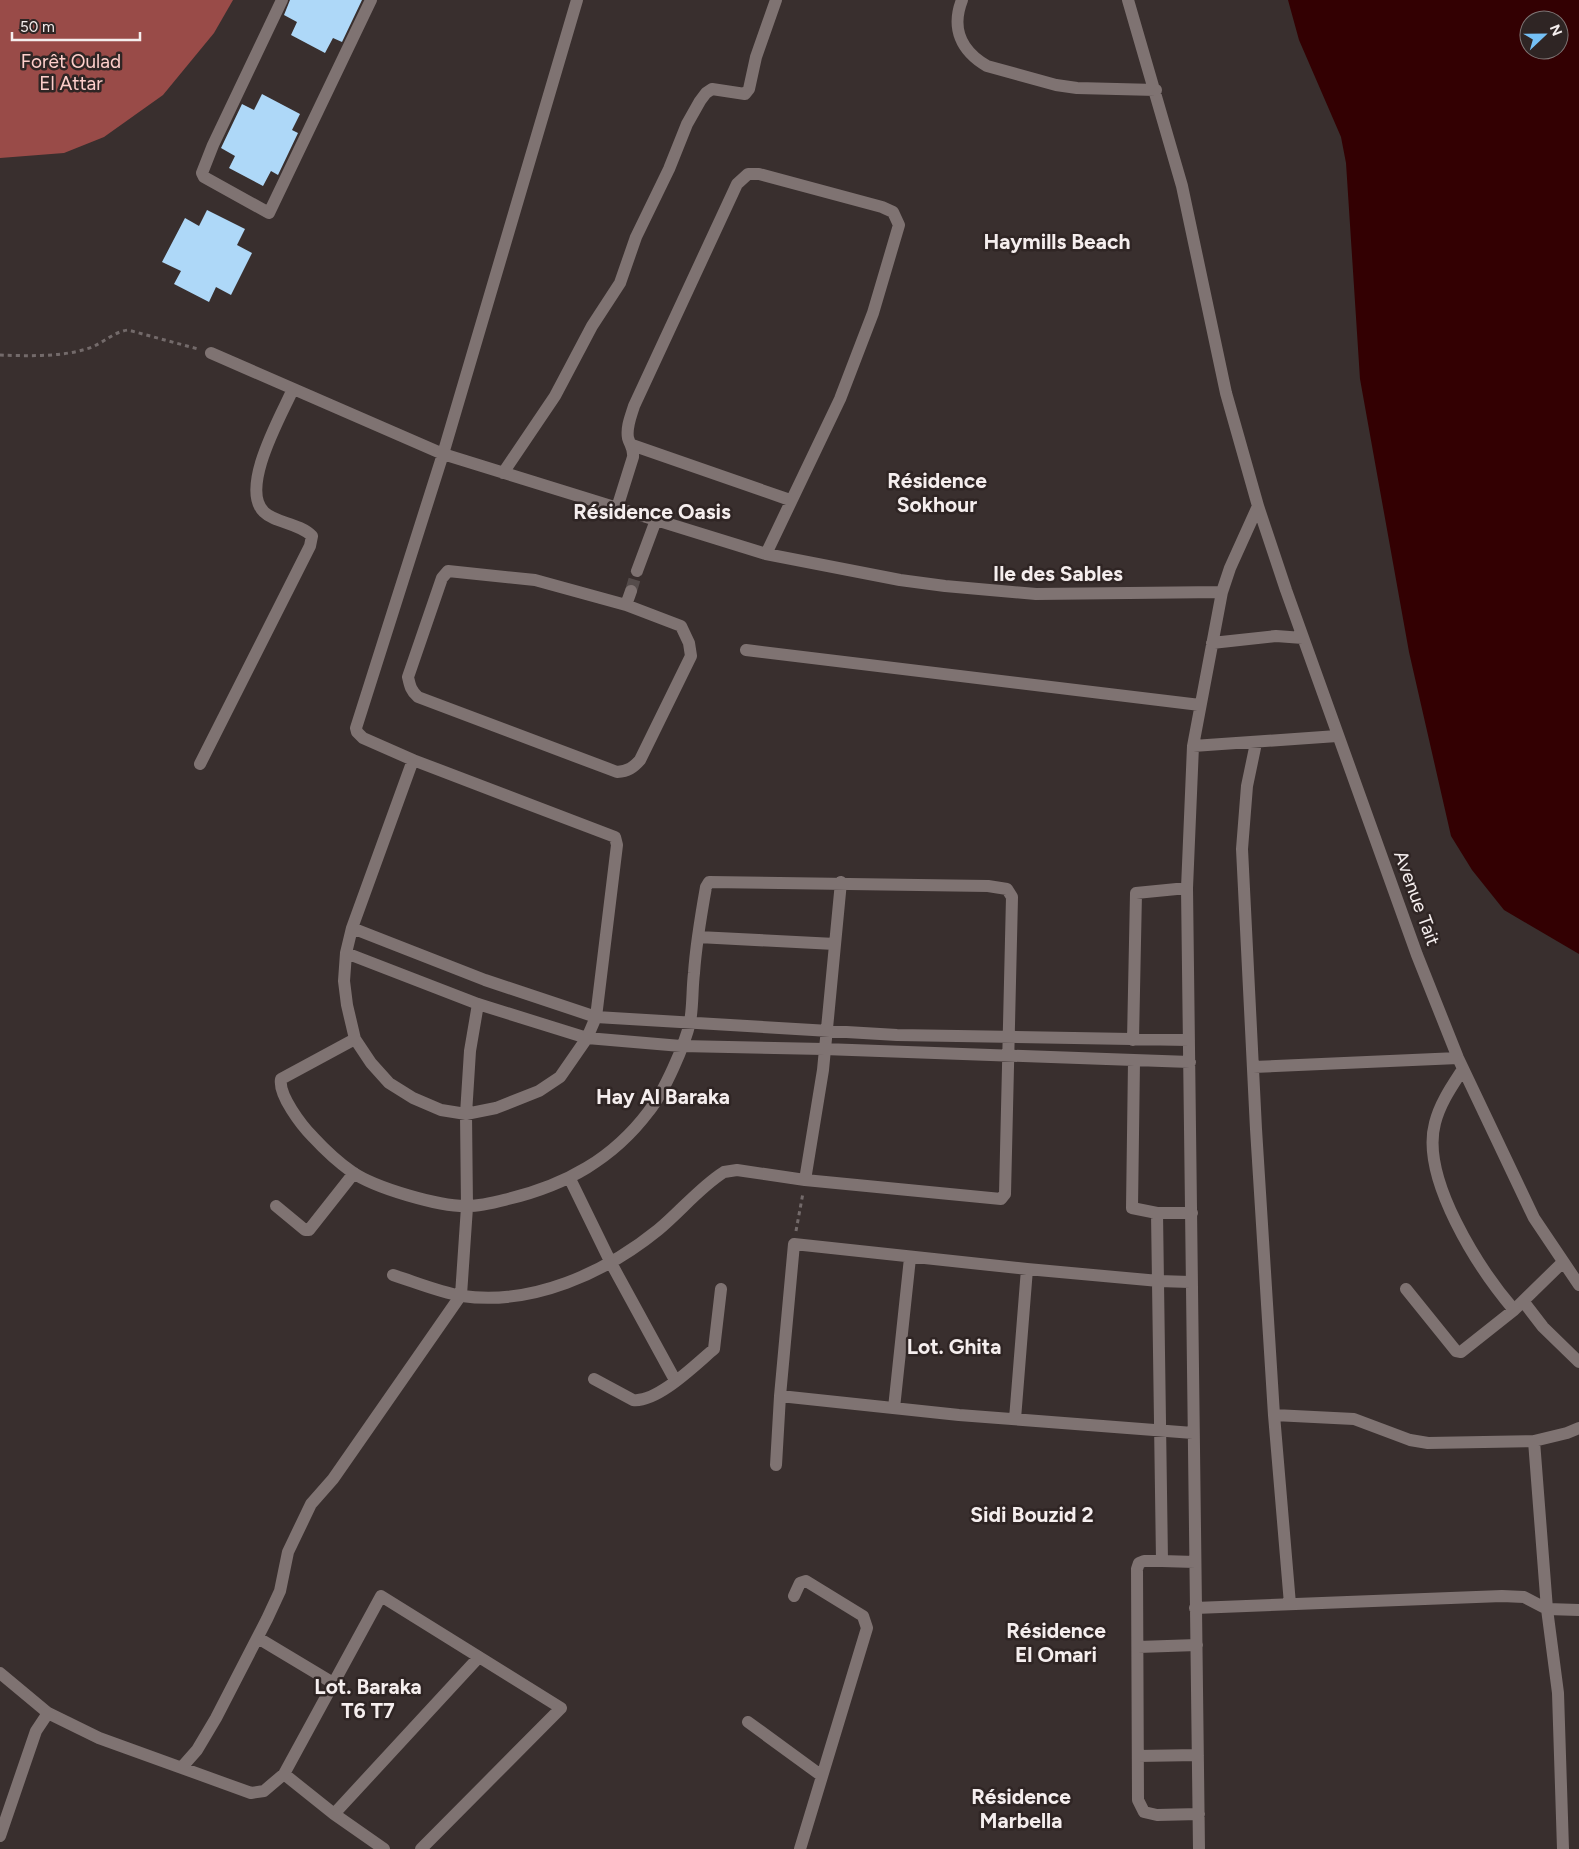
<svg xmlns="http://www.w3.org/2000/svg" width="1579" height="1849" font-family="Figtree,sans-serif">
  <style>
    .forest { fill: #994b48 }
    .water { fill: #330002; fill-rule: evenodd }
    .building { fill: #aed8f8 }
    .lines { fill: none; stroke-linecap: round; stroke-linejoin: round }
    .minor-tunnel { stroke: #554c4b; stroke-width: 12; stroke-dasharray: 12 6; stroke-linecap: butt }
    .path { stroke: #736a6a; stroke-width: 3; stroke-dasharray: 4 4; stroke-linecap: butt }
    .minor { stroke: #7f7372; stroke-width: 12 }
    .labels { text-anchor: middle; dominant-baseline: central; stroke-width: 5; stroke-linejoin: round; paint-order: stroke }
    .park-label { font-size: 19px; fill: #fecfcb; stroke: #2f2524 }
    .street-label { font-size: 19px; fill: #f5eeee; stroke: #2f2524 }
    .quarter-label { font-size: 21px; font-weight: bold; fill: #f5eeee; stroke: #2f2524 }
  </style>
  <rect width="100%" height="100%" fill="#392f2e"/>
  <path class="forest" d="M0,0H233L214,33L163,95L104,137L64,153L0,158Z"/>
  <path class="water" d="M1288,0H1579V954L1504,910L1472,870L1451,836L1409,652L1360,379L1346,163L1341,137L1299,40ZM1529,20H1559V50H1529Z"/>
  <path class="building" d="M290,0H362L342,42L333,38L325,53L291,35L297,22L284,15Z
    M262,94L300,114L292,130L298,133L278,175L271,171L263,186L229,168L235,156L221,148L242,104L254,110Z
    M207,210L245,229L237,245L252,253L231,295L216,287L209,302L174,284L181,271L162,262L185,218L199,226Z"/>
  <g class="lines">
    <path class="minor-tunnel" d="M631,591L637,571"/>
    <path class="path" d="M0,355C26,356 61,357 86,349C102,345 112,332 128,330L198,349
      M796,1231L803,1193"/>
    <path class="minor" d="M282,0L213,145L202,173L204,177L269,213L371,0
      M962,0C951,28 961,51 987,66L1056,85L1077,88L1156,90
      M1128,0L1182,186L1226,393L1258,506L1286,590L1417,955L1458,1058L1534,1218L1579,1285
      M211,353L443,454L766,554L900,580L945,586L1036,594L1222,592
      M632,445L790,500
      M503,473L555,396L592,326L620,283L636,237L669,169L687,124L700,101L706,93L712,89L745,94L749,89L756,57L776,0
      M617,508L633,457C634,449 630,445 628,438C626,427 631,416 634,406L737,184L748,174H759L882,207L893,212L899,225L873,313L840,399L766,554
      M637,571L656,520
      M626,605L681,626L689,643L691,656L640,760C633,768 628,771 617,772L418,697C411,691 410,686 408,677L442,578L448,571L535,580L626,605L631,591
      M1212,643L1276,636L1303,638
      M746,650L1200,705
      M1256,743L1247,786L1242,849L1256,1129L1274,1415L1290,1604
      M1193,746L1337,736
      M413,760L352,928L346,953L344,981L347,1005L355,1039L371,1063L389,1083L413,1098L441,1110L466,1114L496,1108L539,1091L560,1077L587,1038L596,1017L617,845L615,837L413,760L363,738L357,732L356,728L443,454L577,0
      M200,764L310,546L312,536C299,523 275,523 264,512C239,488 282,414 293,389
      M352,928L485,980L596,1017L897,1035L1189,1040
      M698,937L835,944
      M346,953L478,1004L587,1038L681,1046L824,1049L1190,1062
      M355,1039L281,1079C278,1095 302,1126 313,1137C325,1150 338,1162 352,1172C375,1188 440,1207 468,1206C481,1206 496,1202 508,1199C566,1185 613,1159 649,1111C664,1092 685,1045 690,1022C693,1006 692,989 694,973C696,944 701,915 706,887L709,882L988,886L1007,889L1012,897L1005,1194L1001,1199L805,1180L823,1070L841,882
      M1133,1040L1136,893L1187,888
      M1134,1061L1132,1208L1157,1213L1162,1561H1144L1139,1563L1137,1569L1138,1800L1144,1812L1157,1815L1199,1814
      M1253,1067L1458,1058
      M1463,1069C1452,1086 1440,1103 1435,1123C1420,1178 1479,1269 1514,1310
      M570,1179L611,1263L675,1380
      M276,1206L305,1230H309L354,1173
      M1157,1213H1192
      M393,1275C415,1282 439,1292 462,1296C532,1306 605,1273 658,1230C680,1212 700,1187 724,1172L737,1170L805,1180
      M1406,1289L1456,1351L1461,1352L1514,1310L1562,1263
      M1523,1301L1543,1327L1579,1362
      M594,1379L633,1400C657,1403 695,1365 714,1349L721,1289
      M780,1396L959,1415L1193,1433
      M894,1408L910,1258
      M1274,1415L1354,1419L1410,1440L1428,1443L1534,1441L1567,1433L1579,1428
      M1015,1419L1027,1269
      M1534,1441L1547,1609L1558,1693L1563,1849
      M776,1465L780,1396L794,1244L1027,1269L1159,1281L1190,1282
      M1162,1561L1195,1562
      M794,1596L800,1583L806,1581L863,1616L867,1628L800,1849
      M1195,1608L1502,1596L1524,1597L1547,1609L1579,1610
      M258,1638L333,1683
      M1138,1647L1197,1645
      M0,1673L48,1713L99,1738L251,1793L264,1791L284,1774
      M748,1722L822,1776
      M1138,1756L1198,1755
      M182,1767L197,1750L216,1718L267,1619L280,1591L288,1552L311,1504L333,1479L461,1295L467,1207L466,1114L470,1051L478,1004
      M334,1814L479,1657
      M0,1836L36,1731L48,1713
      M384,1849L334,1814L284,1774L381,1596L561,1708L421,1849
      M1199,1849L1187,888L1193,746L1222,592L1230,568L1258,506"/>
  </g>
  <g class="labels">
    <g class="park-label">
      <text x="71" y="61">Forêt Oulad<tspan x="71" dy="22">El Attar</tspan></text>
    </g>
    <g class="street-label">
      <text transform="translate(1417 898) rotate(70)">Avenue Tait</text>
    </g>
    <g class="quarter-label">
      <text x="1057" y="241">Haymills Beach</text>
      <text x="937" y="480">Résidence<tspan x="937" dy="24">Sokhour</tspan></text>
      <text x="652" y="511">Résidence Oasis</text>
      <text x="1058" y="573">Ile des Sables</text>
      <text x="663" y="1096">Hay Al Baraka</text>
      <text x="954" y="1346">Lot. Ghita</text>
      <text x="1032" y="1514">Sidi Bouzid 2</text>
      <text x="1056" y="1630">Résidence<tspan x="1056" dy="24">El Omari</tspan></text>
      <text x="368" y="1686">Lot. Baraka<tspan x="368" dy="24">T6 T7</tspan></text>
      <text x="1021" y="1796">Résidence<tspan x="1021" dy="24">Marbella</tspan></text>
    </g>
  </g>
  <g transform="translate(1544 35) rotate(68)"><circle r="24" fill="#2f2524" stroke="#7e7575"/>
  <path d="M0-4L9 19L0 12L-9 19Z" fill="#75c0f6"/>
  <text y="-8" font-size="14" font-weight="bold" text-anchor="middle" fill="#f5eeee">N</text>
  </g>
  <path d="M12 32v8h128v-8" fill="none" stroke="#f5eeee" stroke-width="2.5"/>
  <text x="20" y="32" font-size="15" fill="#f5eeee" stroke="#2f2524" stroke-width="4" paint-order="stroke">50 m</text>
</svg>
